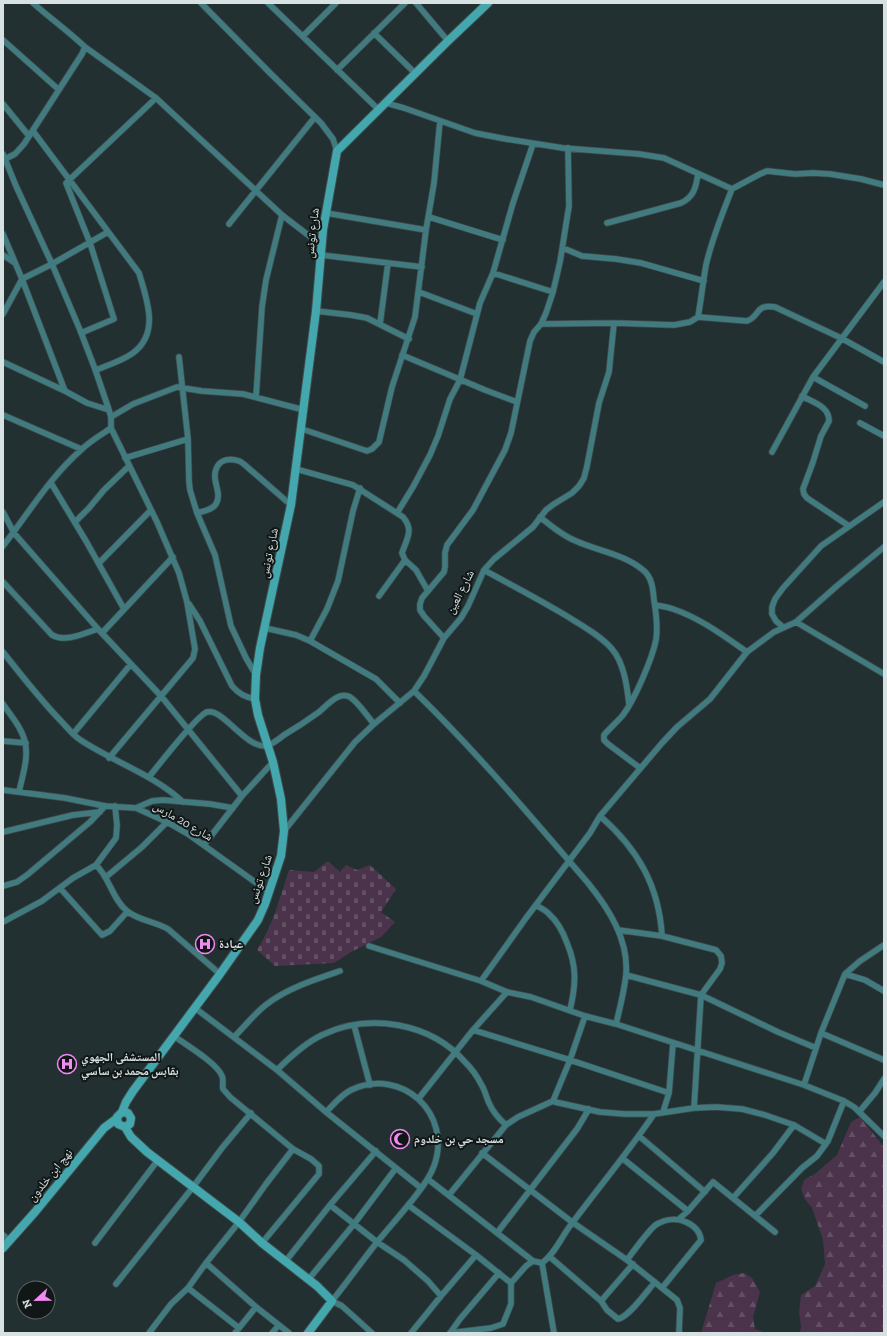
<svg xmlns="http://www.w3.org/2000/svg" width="887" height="1336" font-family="'Zilla Slab','Noto Naskh Arabic',serif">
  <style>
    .forest { fill: url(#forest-firs) }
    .cemetery { fill: url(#cemetery-stones) }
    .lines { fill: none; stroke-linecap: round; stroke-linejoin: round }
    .street-casing { stroke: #3f4c4d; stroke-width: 7 }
    .secondary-casing { stroke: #3f4c4d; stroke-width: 10 }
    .street { stroke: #427b7f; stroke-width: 5.5 }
    .secondary { stroke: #44a7ae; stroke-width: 8 }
    .labels { text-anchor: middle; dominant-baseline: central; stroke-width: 4; stroke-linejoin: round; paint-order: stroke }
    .street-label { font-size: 12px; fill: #d8e1e1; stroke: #111717 }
    .poi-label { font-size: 12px; font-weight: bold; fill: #d8e1e1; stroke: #111717; text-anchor: start }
  </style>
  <defs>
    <pattern id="forest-firs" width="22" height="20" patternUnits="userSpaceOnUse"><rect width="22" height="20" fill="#4b334b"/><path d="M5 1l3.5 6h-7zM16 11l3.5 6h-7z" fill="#645065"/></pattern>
    <pattern id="cemetery-stones" width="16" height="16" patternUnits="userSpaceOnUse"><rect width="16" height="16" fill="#4b334b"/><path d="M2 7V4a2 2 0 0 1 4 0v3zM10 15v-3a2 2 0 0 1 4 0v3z" fill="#645065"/></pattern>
  </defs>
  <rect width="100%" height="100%" fill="#223031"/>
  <path class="forest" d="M860,1117L884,1147V1333H800L801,1326L799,1313L801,1295L815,1286L825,1264L823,1240L812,1208L805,1199L801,1189L804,1180L816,1173L837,1155L851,1122Z
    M744,1273L752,1278L760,1292L753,1317L755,1329L766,1333H701L716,1283L733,1275Z"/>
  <path class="cemetery" d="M328,861L340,872L346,865L357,870L370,865L396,889L381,912L395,922L381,937L351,952L334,963L275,966L257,950C273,925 280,897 289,870L314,872Z"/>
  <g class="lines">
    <defs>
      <path id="street" d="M201,3L270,73L321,123L333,139L337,151
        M268,3L379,110
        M416,3L448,41
        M374,33L416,74
        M303,36L336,3
        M3,40L58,89
        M85,47L156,98L282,215L321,245
        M337,70L405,3
        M386,103L404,108L475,133L506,139L563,148L639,154L664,158L732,189L760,174L767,171L795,174L813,173L830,174L861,179L884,185
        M3,104L29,136
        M33,131L139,273C147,300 160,333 133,353C122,361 108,365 96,370
        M3,154L16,186L52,264L80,330L95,369L109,410
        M3,160L15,154L24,144L82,54L85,47C68,31 50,18 33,3
        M326,213L426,230
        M429,217L503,240
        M607,223L681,203C694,197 696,187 698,174
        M229,224L315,117
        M3,234L22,279L65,391
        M563,248L582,256L616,259L641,263L704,281
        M3,255L15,263
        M321,255L422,267
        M493,273L553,292
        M419,292L477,314
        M316,311L351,315L367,318L409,339
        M3,314L22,279L52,264L108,232
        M698,317C701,300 703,282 706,265C712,239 722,214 732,189
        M380,324L388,263
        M541,324L614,323L674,325L690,322L698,317L747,321C761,316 754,304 775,307L841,338L884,362
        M81,333L114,319L90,243L66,183L156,98
        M402,355L485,390L517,402
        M179,357L188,439L189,481L190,490L197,513L215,555L231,626L246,658L256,675
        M3,362L65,391L87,403L109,410L111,417V428L157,522L179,573L187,602L195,649L193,658L109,758
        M813,377L865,406
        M802,396C814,403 829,406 829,421L821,436L813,462L803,489L804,494L807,498L849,526
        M256,397L262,307L266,280L282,215
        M3,415L81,449
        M111,417L133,404L177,387L202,391L243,394L304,410
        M860,423L884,436
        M302,429L367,451L372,449L379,442L392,387L415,317L426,230L434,183L440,121
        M772,452L813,377L884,282
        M125,458L188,439
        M296,469L353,485L403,517C414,530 407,538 402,553L405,560L416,570L428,591
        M51,483L86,541L124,609
        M3,512L14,533L98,629L161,696L242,796L204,845
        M197,513C204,511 212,510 216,504C223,492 210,480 217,467C221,459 231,458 239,461C244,463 249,469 253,472C266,483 278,494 291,505
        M397,513L413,487L430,455L438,436L450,399L460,380L480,303L493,273L513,203L533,144
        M540,517C551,526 563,536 576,541C598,551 624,554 643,570C652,577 653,589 654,600C656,612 658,627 656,640C652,659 635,699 623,715C617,722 610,728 604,735V740L608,744L640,768
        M75,522L89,508L104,490L129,466
        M3,546C28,514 50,477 81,450C90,441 101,435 111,428
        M99,563L151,510
        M484,570C513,586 542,601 570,618C584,627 601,636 612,649C624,663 627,686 629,704
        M3,582L52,635C66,643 84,633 98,629
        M379,596L405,560
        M189,604L200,621L232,686C239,694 245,697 255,699
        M655,605C661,606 668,607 673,609C700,618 724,636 747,652
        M796,622L884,674
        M783,627L776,621L772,614V607L775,599L783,588L821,546L884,502
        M265,628L296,635L310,641L376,679L400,703
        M102,633L173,557
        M444,638L424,616L420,610V604L422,598L444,572L445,567V553L447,545L473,510L505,450L511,433L530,341L534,332L541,324L546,313L553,292L560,262L569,206L568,148
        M310,641L327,609L338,581L353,511L360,488
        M3,652C21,675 39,698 60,720C66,726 72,734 79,739C113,762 153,774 183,802
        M414,691C476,751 532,818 588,883C609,909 629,940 626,975C624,992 620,1008 616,1024
        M3,704C11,716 22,728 25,742C29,758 22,777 19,792
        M73,734L131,664
        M3,741L26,743
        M149,777C158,766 197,715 207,712C223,708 244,747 266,746C271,745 279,739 284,735C296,728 308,720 319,712C325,707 331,700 338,697C342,695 346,695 350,697C359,703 367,716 374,724
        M3,790L65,798L105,806L136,808L167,822L188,834L269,892
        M242,796L273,762
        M136,808L152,801L163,800L210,804L233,808
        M600,816C638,849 659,886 662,936
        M284,831L355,742L374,724L414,691L424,676L444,638L461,618L468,606L484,570L494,559L533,527L546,510L554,504L572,493L579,486L584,478L587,466L599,403L609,372L614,323
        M3,832L73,815L100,812
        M96,865C110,878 112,899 127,911C139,921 155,921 168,929L220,974
        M106,877L142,847L167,822
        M3,886L17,882L27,875L90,822L105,806
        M60,888L102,935L110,931L127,912
        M536,905C540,908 546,910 549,914C557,921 563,932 567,943C577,967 576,984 570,1010
        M3,922L42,901L73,878L96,865L116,838L117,825L115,806
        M618,930L662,936L716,950L721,956L722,963L720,969L701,995L694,1108
        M369,946L481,981L507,992L531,997L585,1016L616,1024L804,1085L844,1101L854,1107L884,1136
        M845,974L865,980L884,991
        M626,975L701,995L778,1032L816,1048
        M481,981L526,918L590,833L600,816L662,743L677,727L710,699L747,652L774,632L796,622L838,585L884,547
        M195,1008L277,1070L326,1112L421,1188
        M354,1025L370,1085
        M473,1030L570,1060L669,1093
        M821,1033L884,1060
        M174,1036C186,1045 217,1063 222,1076C224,1080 222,1084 223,1089L230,1097L293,1149L311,1159L319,1166V1174L262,1243
        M234,1037C245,1026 255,1013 267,1004C288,988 316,979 340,971
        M277,1070C291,1056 305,1043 322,1035C369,1012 431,1023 465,1062C471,1068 477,1076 481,1084C485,1090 486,1097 489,1103C493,1112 499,1119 506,1125
        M804,1085L821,1033L845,974L860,961L884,945
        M419,1098L473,1030L507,992
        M553,1101L555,1102L600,1112L625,1114H654L694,1108L716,1107L742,1109L765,1115L794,1125L826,1144
        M326,1112C334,1104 341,1095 351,1090C402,1066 453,1114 434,1166C430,1177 424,1185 417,1194C405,1210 391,1225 378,1241C362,1261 348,1281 332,1301L342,1306L372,1333
        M663,1112L669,1093L673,1043
        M859,1112L875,1093L884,1079
        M639,1136L705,1192
        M482,1153L572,1222L627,1260L677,1300L680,1308L679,1333
        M622,1158L688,1211
        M429,1180L533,1261L542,1263
        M449,1195L506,1125L518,1117L553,1101L570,1060L585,1016
        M733,1198L773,1153L794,1125
        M330,1205L377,1242L404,1260L428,1281L441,1296L476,1255
        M408,1205L476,1255L511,1283
        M755,1216L802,1168L817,1156L828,1141L844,1101
        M679,1219L688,1211L713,1182L775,1232
        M497,1233L577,1129L589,1109
        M3,1235L10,1241
        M95,1243L158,1160
        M550,1257L601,1301L607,1310L618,1319C629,1317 647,1291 655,1282
        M627,1260C633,1252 650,1228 657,1224C666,1219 677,1218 686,1222C695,1226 700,1231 701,1240L662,1288
        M285,1262L330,1205L376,1151
        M206,1263L256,1307L289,1333
        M542,1263C556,1253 562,1235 573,1222C600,1186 629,1151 654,1114
        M542,1263L554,1333
        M308,1280L354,1224L396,1168
        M116,1284L193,1187L222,1148L251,1113
        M188,1288L239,1328
        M601,1301L633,1264
        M149,1333L171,1304L188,1288L206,1263L239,1222L266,1184L293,1149
        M235,1333L256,1307
        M272,1333L279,1325
        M411,1333L441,1296
        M450,1333L491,1328L503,1324L511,1304V1283L526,1266L533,1261
        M450,1333L460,1319L499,1273"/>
      <path id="secondary" d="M122,1112L126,1102L133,1091L220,974L258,920L265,904L281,856L284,831L281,799L273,762L258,715L255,699L256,675L260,648L291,505L316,311L323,230L337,151L448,41L488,3
        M125,1127L130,1124L131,1118L128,1113L122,1112L117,1117L118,1124L125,1127L131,1137L147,1152L239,1222L262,1243L317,1286L332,1301L308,1333
        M3,1248L35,1212L104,1128L116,1119"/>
    </defs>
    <use href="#street" class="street-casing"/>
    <use href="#secondary" class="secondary-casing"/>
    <use href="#street" class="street"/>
    <use href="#secondary" class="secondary"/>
  </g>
  <defs>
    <symbol id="hospital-ring" viewBox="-11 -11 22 22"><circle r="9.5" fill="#111717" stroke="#f28af3" stroke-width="1.5"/><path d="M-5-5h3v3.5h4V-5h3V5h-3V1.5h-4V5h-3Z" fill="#f28af3"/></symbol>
    <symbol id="mosque-ring" viewBox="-11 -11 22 22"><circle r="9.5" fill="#111717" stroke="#f28af3" stroke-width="1.5"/><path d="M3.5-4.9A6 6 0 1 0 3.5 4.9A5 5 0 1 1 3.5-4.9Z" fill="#f28af3"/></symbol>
  </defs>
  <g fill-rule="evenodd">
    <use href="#hospital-ring" x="194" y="933" width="22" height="22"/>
    <use href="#hospital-ring" x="56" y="1053" width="22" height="22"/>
    <use href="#mosque-ring" x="389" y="1128" width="22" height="22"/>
  </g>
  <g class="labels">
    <g class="street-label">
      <text transform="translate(312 233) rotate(-83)">شارع تونس</text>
      <text transform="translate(269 553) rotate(-78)">شارع تونس</text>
      <text transform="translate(460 592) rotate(-63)">شارع العين</text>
      <text transform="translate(183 821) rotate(30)">شارع 20 مارس</text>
      <text transform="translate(260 879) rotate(-71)">شارع تونس</text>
      <text transform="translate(50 1175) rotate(-51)">نهج ابن خلدون</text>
    </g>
    <g class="poi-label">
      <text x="219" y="944">عيادة</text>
      <text x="81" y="1057">المستشفى الجهوي<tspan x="81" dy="14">بقابس محمد بن ساسي</tspan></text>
      <text x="414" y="1139">مسجد حي بن خلدوم</text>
    </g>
  </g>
  <rect width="887" height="1336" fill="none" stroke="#d8e1e1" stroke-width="8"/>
  <g transform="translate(36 1300) rotate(248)"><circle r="19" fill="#111717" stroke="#616868"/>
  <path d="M0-3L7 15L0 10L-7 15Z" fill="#f28af3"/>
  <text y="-6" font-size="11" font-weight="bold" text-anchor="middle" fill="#d8e1e1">N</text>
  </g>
</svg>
